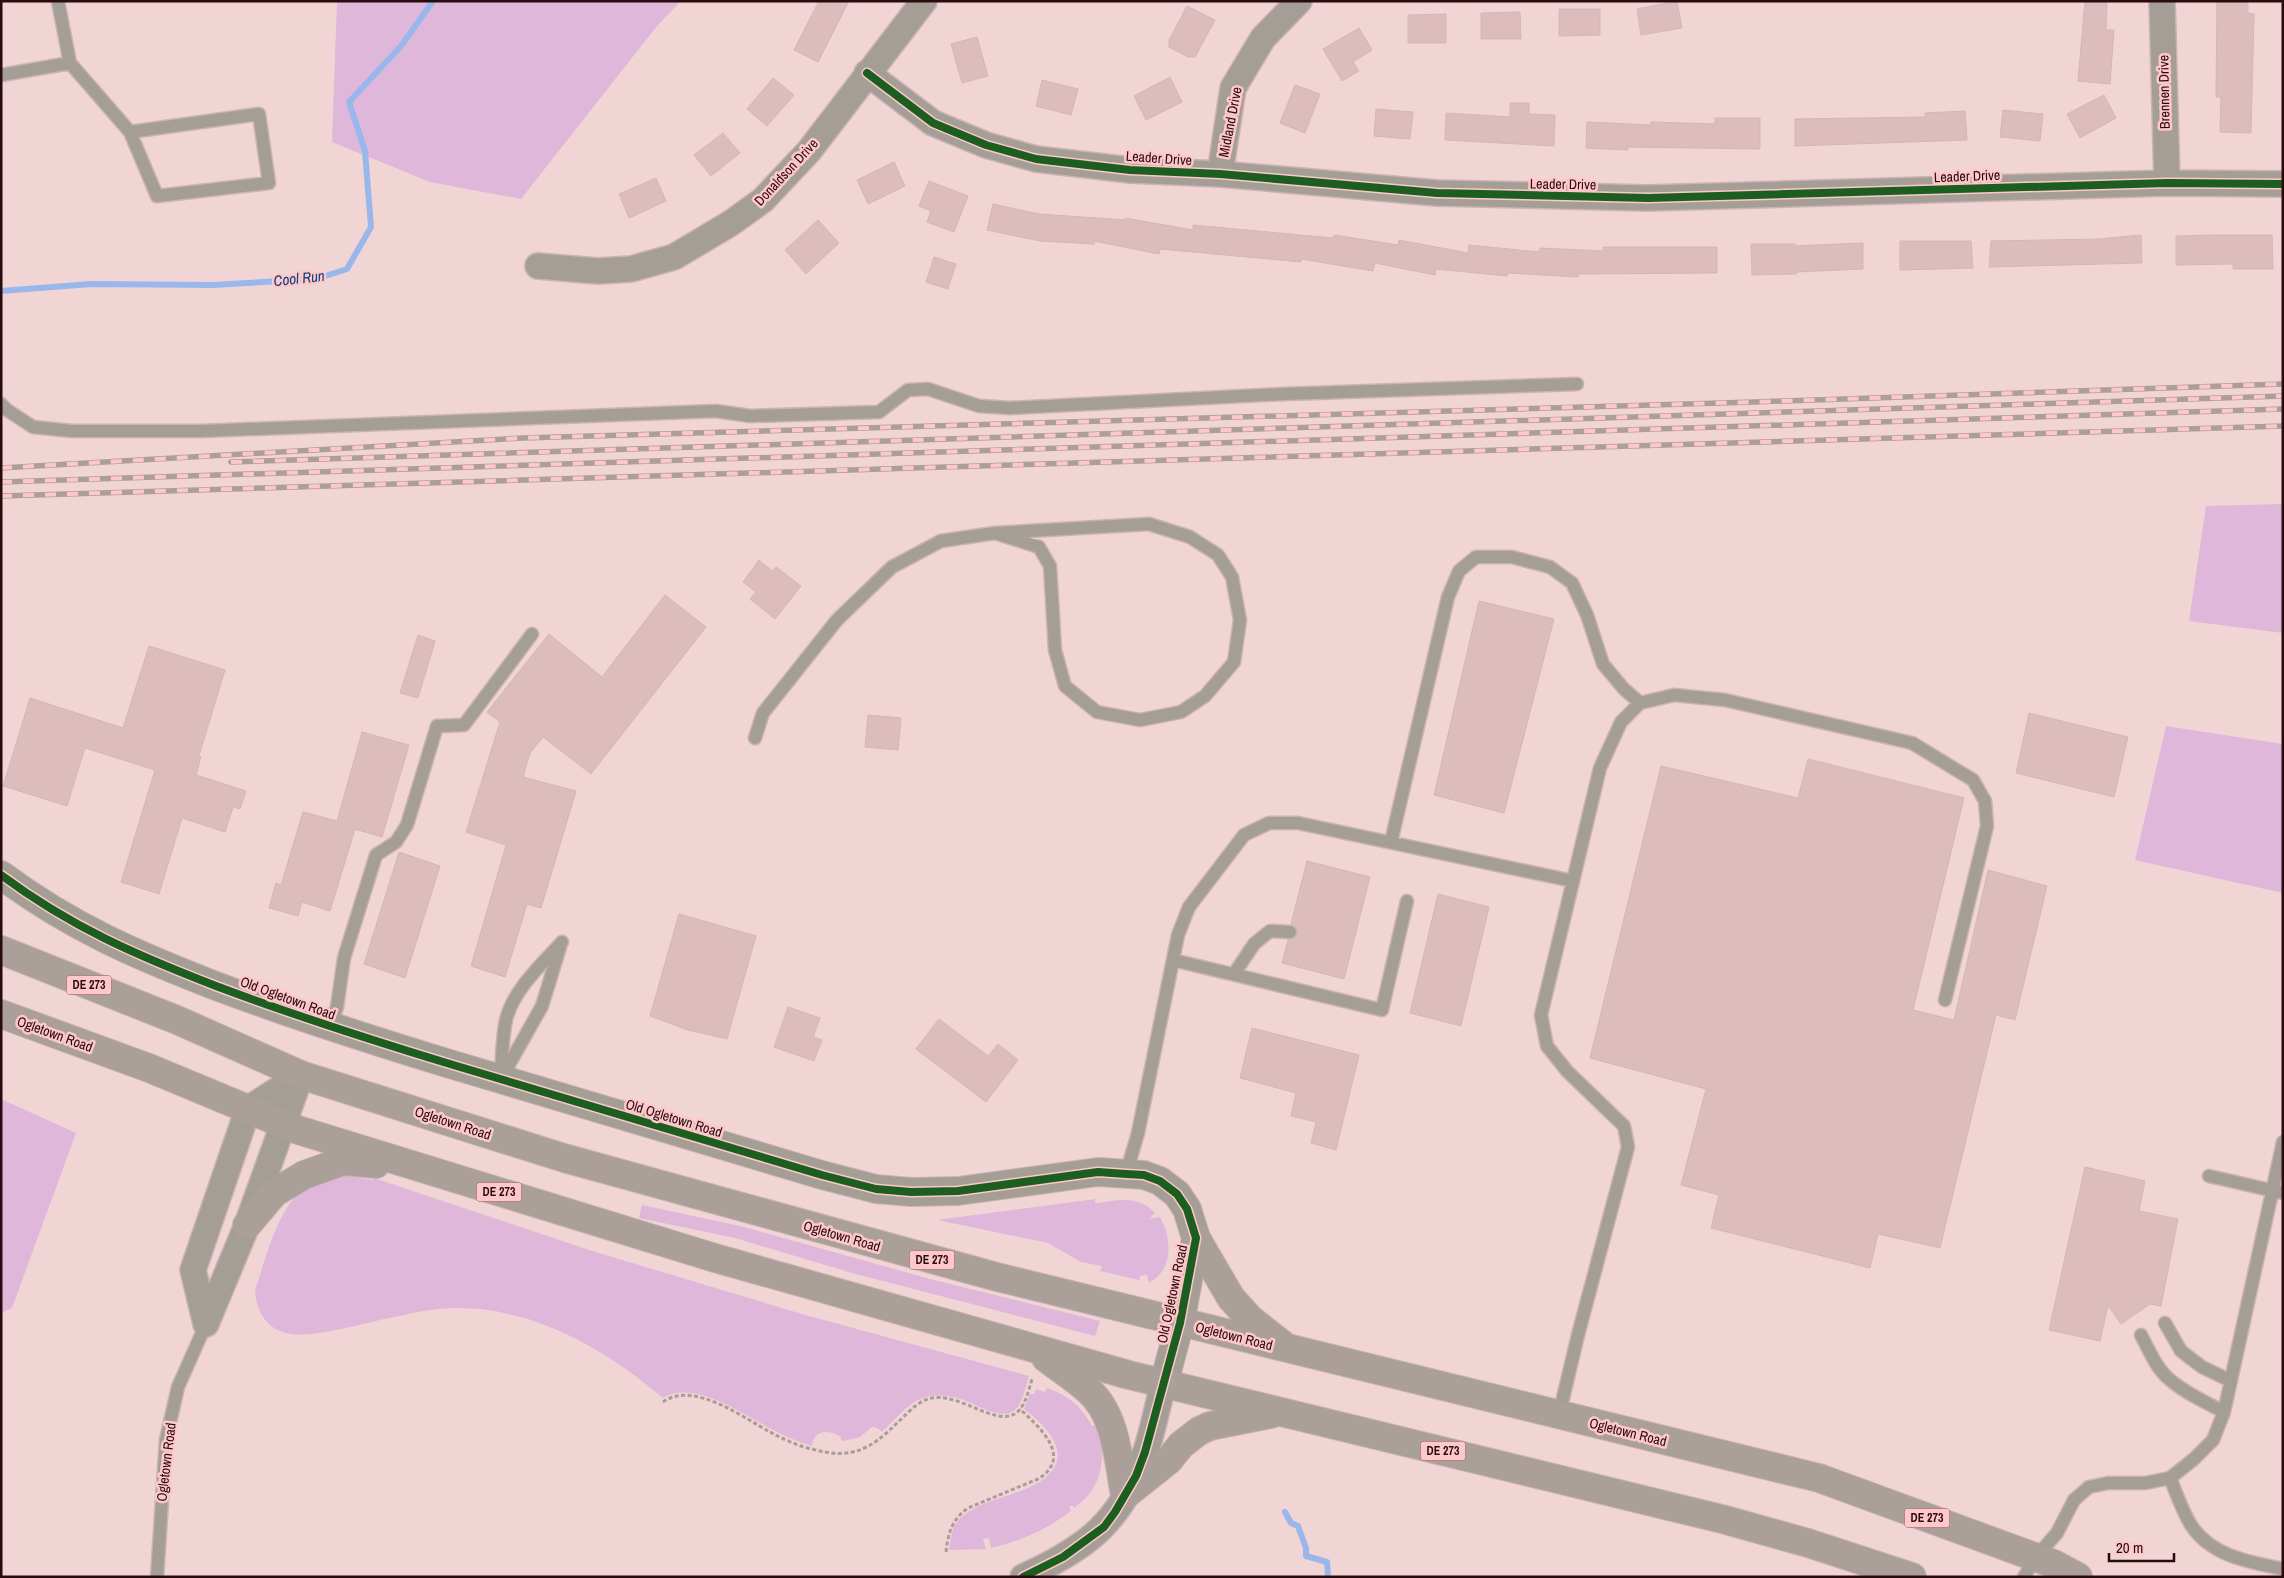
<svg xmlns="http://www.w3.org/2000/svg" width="2284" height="1578" font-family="'Archivo Narrow',sans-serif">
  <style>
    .green { fill: #deb7db }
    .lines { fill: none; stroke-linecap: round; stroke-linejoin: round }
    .stream { stroke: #9ab7eb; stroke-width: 6 }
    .building { fill: #dcbcbd; stroke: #d3b7b8 }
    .lane-casing { stroke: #cbb3b4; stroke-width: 15 }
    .street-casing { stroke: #cbb3b4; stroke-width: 28 }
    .secondary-casing { stroke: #cbb3b4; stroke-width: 30 }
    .primary-casing { stroke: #cbb3b4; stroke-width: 30 }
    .path { stroke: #a99d99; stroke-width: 3; stroke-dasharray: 4 2.5; stroke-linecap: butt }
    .lane { stroke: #a49e97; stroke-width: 12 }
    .street { stroke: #a49e97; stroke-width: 25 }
    .secondary { stroke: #a59e95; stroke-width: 28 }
    .primary { stroke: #aa9f99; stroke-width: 28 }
    .rail-casing { stroke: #ae9e9b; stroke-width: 5.5 }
    .rail { stroke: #fec8ca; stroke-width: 4; stroke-dasharray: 11; stroke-linecap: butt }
    .cycleway-casing { stroke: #fec8ca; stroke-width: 11 }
    .cycleway { stroke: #1b5e20; stroke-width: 8 }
    .labels { text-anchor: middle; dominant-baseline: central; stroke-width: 5; stroke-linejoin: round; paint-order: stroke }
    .shield { fill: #fec8ca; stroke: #694346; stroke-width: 1 }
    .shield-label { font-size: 12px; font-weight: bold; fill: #290a0e }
    .street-label { font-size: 14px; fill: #290a0e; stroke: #fec8ca }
    .water-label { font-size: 15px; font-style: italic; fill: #093e7f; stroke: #fec8ca }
  </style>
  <rect width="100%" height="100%" fill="#f1d5d5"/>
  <path class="green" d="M337,1H681L657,26L521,199L430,182L332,142Z
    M2283,504V633L2189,621L2206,506Z
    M2166,726L2283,744V893L2135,860Z
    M1,1099L76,1133L12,1308L1,1313Z
    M342,1175L373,1180L374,1178L589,1250L802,1314L1029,1376C1026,1385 1024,1397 1019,1405C1005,1426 977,1403 960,1399C950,1396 937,1394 926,1397C909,1401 894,1421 882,1432L877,1428L872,1427L860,1437L844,1441L841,1440V1437C828,1429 814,1430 812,1446C798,1442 785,1436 773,1430C744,1415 695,1379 663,1398C602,1346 522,1301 439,1309C424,1310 409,1314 394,1317C367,1322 316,1338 290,1334C267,1330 256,1312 255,1290C266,1260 277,1206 306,1188C316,1182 331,1179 342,1175Z
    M1096,1199L1094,1202L1097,1203C1118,1200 1139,1195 1155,1213L1149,1219L1160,1217C1172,1238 1174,1269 1149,1283L1147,1275L1140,1276L1139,1280L1100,1271L1102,1266L1081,1262L1048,1243L937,1220Z
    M642,1205L744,1227L930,1279L1100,1321L1095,1336L852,1273L735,1238L639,1218Z
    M1047,1388C1069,1396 1081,1406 1092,1426L1099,1424C1105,1457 1105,1486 1074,1508L1072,1505L1069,1507L1071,1511C1044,1531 1023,1540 991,1548L989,1538L983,1539L986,1549L949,1550C951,1541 951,1528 958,1521C980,1494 1047,1496 1057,1461C1062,1440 1038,1420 1024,1409L1030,1394H1034L1036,1389L1045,1392Z"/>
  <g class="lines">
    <path class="stream" d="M1,291L91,284L213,285L316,279L347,269L371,227L365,151L349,102L401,46L433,1
      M1285,1512L1291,1523L1298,1526L1306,1548V1556L1327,1562L1328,1577"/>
  </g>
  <path class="building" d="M819,1H849L818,62L794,50Z
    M1677,1L1682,28L1641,35L1637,9Z
    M2085,1H2107L2106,30H2114L2110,84L2078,81Z
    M2217,1H2248V13L2254,14L2251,133L2220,132L2221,97H2216Z
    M1187,6L1215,20L1195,57H1188L1169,47V40Z
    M1559,9H1600V35L1559,36Z
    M1520,12L1521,39H1481V13Z
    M1446,14V43H1408V15Z
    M1359,28L1372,50L1353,62L1359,71L1342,81L1323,49Z
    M977,37L988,76L962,83L951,44Z
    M1170,77L1182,102L1146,120L1134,96Z
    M773,78L794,95L767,126L747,109Z
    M1042,80L1078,89L1071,115L1036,106Z
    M1295,85L1320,94L1305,133L1280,123Z
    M2104,95L2116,118L2080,138L2067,114Z
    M1510,103H1529V114L1555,115L1554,146L1445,140L1446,113L1510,117Z
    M1376,109L1413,112L1410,139L1374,136Z
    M2003,110L2043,114L2040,141L2000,137Z
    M1965,111L1967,140L1795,146V119L1925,117V113Z
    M1715,118H1760V149L1628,147V150L1586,148L1587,122L1651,125V122L1715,124Z
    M723,133L740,153L711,176L694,155Z
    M894,162L905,186L868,204L857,180Z
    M656,178L666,201L629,218L619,194Z
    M929,181L968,196L954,232L927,222L931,211L919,206Z
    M993,204L1039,214L1125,220V218L1193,230V225L1333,238L1334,235L1398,245L1399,240L1468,253L1469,245L1539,252L1540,248L1603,251V247H1717V273L1578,274V277L1508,273L1507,276L1436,269L1435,275L1375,263L1373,271L1301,259V262L1160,249L1159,254L1094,241V244L1040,241L987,230Z
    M818,220L839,243L806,274L785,250Z
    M2141,235L2142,263L1989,267L1991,241L2099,239Z
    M2218,235H2272L2273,269H2233V264L2176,265V236Z
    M1900,241H1971L1973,268L1900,270Z
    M1863,243V269L1796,272V274L1752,275L1751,244H1795V246Z
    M934,257L956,264L948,289L926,282Z
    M759,560L772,571L776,567L801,586L775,619L750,599L756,592L743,582Z
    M665,595L706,627L591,774L543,737L530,753L523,777L576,791L541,908L527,904L505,977L471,966L506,845L466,832L500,722L487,712L549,634L602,677Z
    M1479,601L1554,619L1504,813L1434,795Z
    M418,635L435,641L418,698L400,693Z
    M149,646L225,670L199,756L201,757L196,775L246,791L240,809L233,807L225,832L182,818L159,894L121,882L155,770L85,748L67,806L3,786L30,698L123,728Z
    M2029,713L2128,737L2114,797L2016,773Z
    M868,715L901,718L898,750L865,747Z
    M362,732L409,745L382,837L355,829L330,911L302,902L298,916L269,908L276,883L281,885L303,812L337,821Z
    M1808,759L1964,798L1913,1010L1954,1020L1988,870L2047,886L2015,1020L1996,1015L1940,1248L1878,1234L1870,1268L1711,1228L1719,1195L1681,1185L1706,1089L1590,1058L1661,766L1798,798Z
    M399,852L440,866L405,978L364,964Z
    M1307,861L1370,877L1344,979L1282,963L1288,940L1294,939L1298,933L1297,928L1291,924Z
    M1438,894L1489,907L1461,1026L1410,1013Z
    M679,914L756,936L727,1039L688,1030L650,1016Z
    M788,1007L820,1018L813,1037L822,1040L814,1061L774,1047Z
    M939,1019L988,1056L998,1044L1018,1060L986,1102L916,1049Z
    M1252,1028L1359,1055L1336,1150L1311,1143L1316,1122L1291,1116L1296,1093L1240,1078Z
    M2085,1167L2145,1181L2139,1211L2178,1219L2161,1306L2150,1304L2121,1324L2108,1305L2100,1341L2049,1330Z"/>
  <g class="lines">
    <defs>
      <path id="lane" d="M70,63L130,132L157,196L269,183L259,114L130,132
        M1,75L70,63L58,1
        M1,404L7,410L33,427L72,431H201L716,411L750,416L879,412L908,390L928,389L979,406L1010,408L1284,394L1577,384
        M755,738L763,713L837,620L892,567L941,541L995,533L1149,524L1190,537L1218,555L1232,577L1240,620L1234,662L1205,696L1181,712L1140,720L1097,712L1065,686L1055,650L1050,566L1039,547L995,533
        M1391,842L1448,597L1459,571L1476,557H1512L1550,567L1572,583L1587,615L1603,664L1624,689L1640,703
        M1173,960L1382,1010L1407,901
        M1234,974L1254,944L1270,931L1290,932
        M329,1027L337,1007L344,958L376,855L396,842L407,825L437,726L464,725L532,634
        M502,1077L542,1006L560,947
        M501,1079C502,1060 502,1039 506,1020C513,990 542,964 562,942
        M1126,1174L1138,1133L1178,935L1189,907L1244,835L1269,823H1298L1573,881
        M2209,1176L2283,1193
        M2165,1323L2181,1351L2202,1367L2231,1381
        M2141,1335C2149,1350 2156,1368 2169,1379C2185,1393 2205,1402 2224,1412
        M1559,1415L1578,1335L1628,1147L1624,1126L1567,1071L1547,1046L1541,1015L1600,768L1621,722L1640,703L1674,695L1725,700L1912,743L1973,780L1985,801L1987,826L1945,1000
        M2170,1478C2177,1494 2183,1514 2193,1528C2214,1557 2250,1562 2283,1569
        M157,1577L166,1440L178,1387L206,1324
        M2024,1577L2036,1557L2057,1533L2074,1500L2089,1487L2108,1483H2145L2170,1478L2194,1459L2213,1440L2224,1412L2283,1142"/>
      <path id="street" d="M2162,1L2167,183
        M867,73L933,123L986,145L1036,159L1130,170L1220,174L1437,193L1648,198L2167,183L2283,184
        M1220,174L1233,88L1263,38L1299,1
        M538,266L598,271L631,269L674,257L731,223L763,200L809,151L924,1
        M206,1324L193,1270L248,1109L301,1075
        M206,1324L247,1225L301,1075
        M1023,1577C1087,1548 1121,1522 1145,1454C1153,1431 1157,1406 1164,1383"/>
      <path id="secondary" d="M1,875C71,927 136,955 216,986C293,1015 371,1040 450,1064C574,1101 698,1138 822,1175L876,1189L911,1192L958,1191L1098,1172L1144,1175L1160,1181L1177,1194L1187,1209L1196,1238L1180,1323L1164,1383"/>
      <path id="primary" d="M1,950L177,1020L301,1075L564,1158L997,1277L1819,1478L2054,1564L2078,1577
        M1,1014L149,1068L298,1130L715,1258L1129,1375L1722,1519L1808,1543L1912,1577
        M247,1225L274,1193L304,1175L343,1161L376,1164
        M1196,1238L1231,1298L1250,1319L1283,1345
        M1046,1358C1060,1369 1076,1379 1089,1391C1117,1416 1118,1461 1125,1495L1169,1460L1181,1445L1199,1431L1210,1426L1271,1414"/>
    </defs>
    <use href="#lane" class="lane-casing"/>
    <use href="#street" class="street-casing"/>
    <use href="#secondary" class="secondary-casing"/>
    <use href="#primary" class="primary-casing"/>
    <path class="path" d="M663,1402C693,1380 744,1418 770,1432C783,1439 798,1446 812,1449C851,1460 870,1450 897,1423C905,1416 913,1406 923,1401C955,1384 1001,1436 1021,1408C1027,1399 1029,1389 1032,1379
      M946,1552C948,1533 952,1519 968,1508L1038,1479C1074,1457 1039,1427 1020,1409"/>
    <use href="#lane" class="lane"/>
    <use href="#street" class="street"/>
    <use href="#secondary" class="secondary"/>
    <use href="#primary" class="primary"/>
    <defs>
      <path id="rail" d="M231,462L2283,396
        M1,468L523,438L1754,402L2283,384
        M1,482L2283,409
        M1,496L2283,426"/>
    </defs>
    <use href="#rail" class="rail-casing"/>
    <use href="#rail" class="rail"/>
    <defs>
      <path id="cycleway" d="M867,73L933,123L986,145L1036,159L1130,170L1220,174L1437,193L1648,198L2167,183L2283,184
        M1,875C71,927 136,955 216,986C293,1015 371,1040 450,1064C574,1101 698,1138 822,1175L876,1189L911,1192L958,1191L1098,1172L1126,1174L1144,1175L1160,1181L1177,1194L1187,1209L1196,1238L1180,1323L1145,1452L1136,1476L1115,1512L1104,1527L1063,1557L1023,1577"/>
    </defs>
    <use href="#cycleway" class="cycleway-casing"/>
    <use href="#cycleway" class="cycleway"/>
  </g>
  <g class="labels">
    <g class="shield">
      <rect x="66.5" y="975.5" width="45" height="19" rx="4"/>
      <rect x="476.5" y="1182.5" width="45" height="19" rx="4"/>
      <rect x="909.5" y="1250.5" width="45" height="19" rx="4"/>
      <rect x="1420.5" y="1441.5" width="45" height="19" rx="4"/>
      <rect x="1904.5" y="1508.5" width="45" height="19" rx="4"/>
    </g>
    <g class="shield-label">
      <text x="89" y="985">DE 273</text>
      <text x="499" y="1192">DE 273</text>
      <text x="932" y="1260">DE 273</text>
      <text x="1443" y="1451">DE 273</text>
      <text x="1927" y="1518">DE 273</text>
    </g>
    <g class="street-label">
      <text transform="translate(2164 92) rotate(-91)">Brennen Drive</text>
      <text transform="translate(1230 122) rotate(-79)">Midland Drive</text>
      <text transform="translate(1159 158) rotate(4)">Leader Drive</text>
      <text transform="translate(786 172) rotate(-47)">Donaldson Drive</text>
      <text transform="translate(1967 176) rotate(-2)">Leader Drive</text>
      <text transform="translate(1563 184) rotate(1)">Leader Drive</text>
      <text transform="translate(288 998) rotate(20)">Old Ogletown Road</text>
      <text transform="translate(55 1034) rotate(20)">Ogletown Road</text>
      <text transform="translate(674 1118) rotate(17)">Old Ogletown Road</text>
      <text transform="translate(453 1123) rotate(18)">Ogletown Road</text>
      <text transform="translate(842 1236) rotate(16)">Ogletown Road</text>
      <text transform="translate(1172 1294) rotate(-78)">Old Ogletown Road</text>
      <text transform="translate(1234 1336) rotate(14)">Ogletown Road</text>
      <text transform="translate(1628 1432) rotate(14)">Ogletown Road</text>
      <text transform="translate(166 1462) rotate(-83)">Ogletown Road</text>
    </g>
    <g class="water-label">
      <text transform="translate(299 278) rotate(-6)">Cool Run</text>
    </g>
  </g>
  <rect width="2284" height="1578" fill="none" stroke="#290a0e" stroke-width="5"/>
  <path d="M2109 1553v8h65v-8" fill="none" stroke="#290a0e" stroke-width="2.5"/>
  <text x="2116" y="1553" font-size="15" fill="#290a0e" stroke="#fec8ca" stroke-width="4" paint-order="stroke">20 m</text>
</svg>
